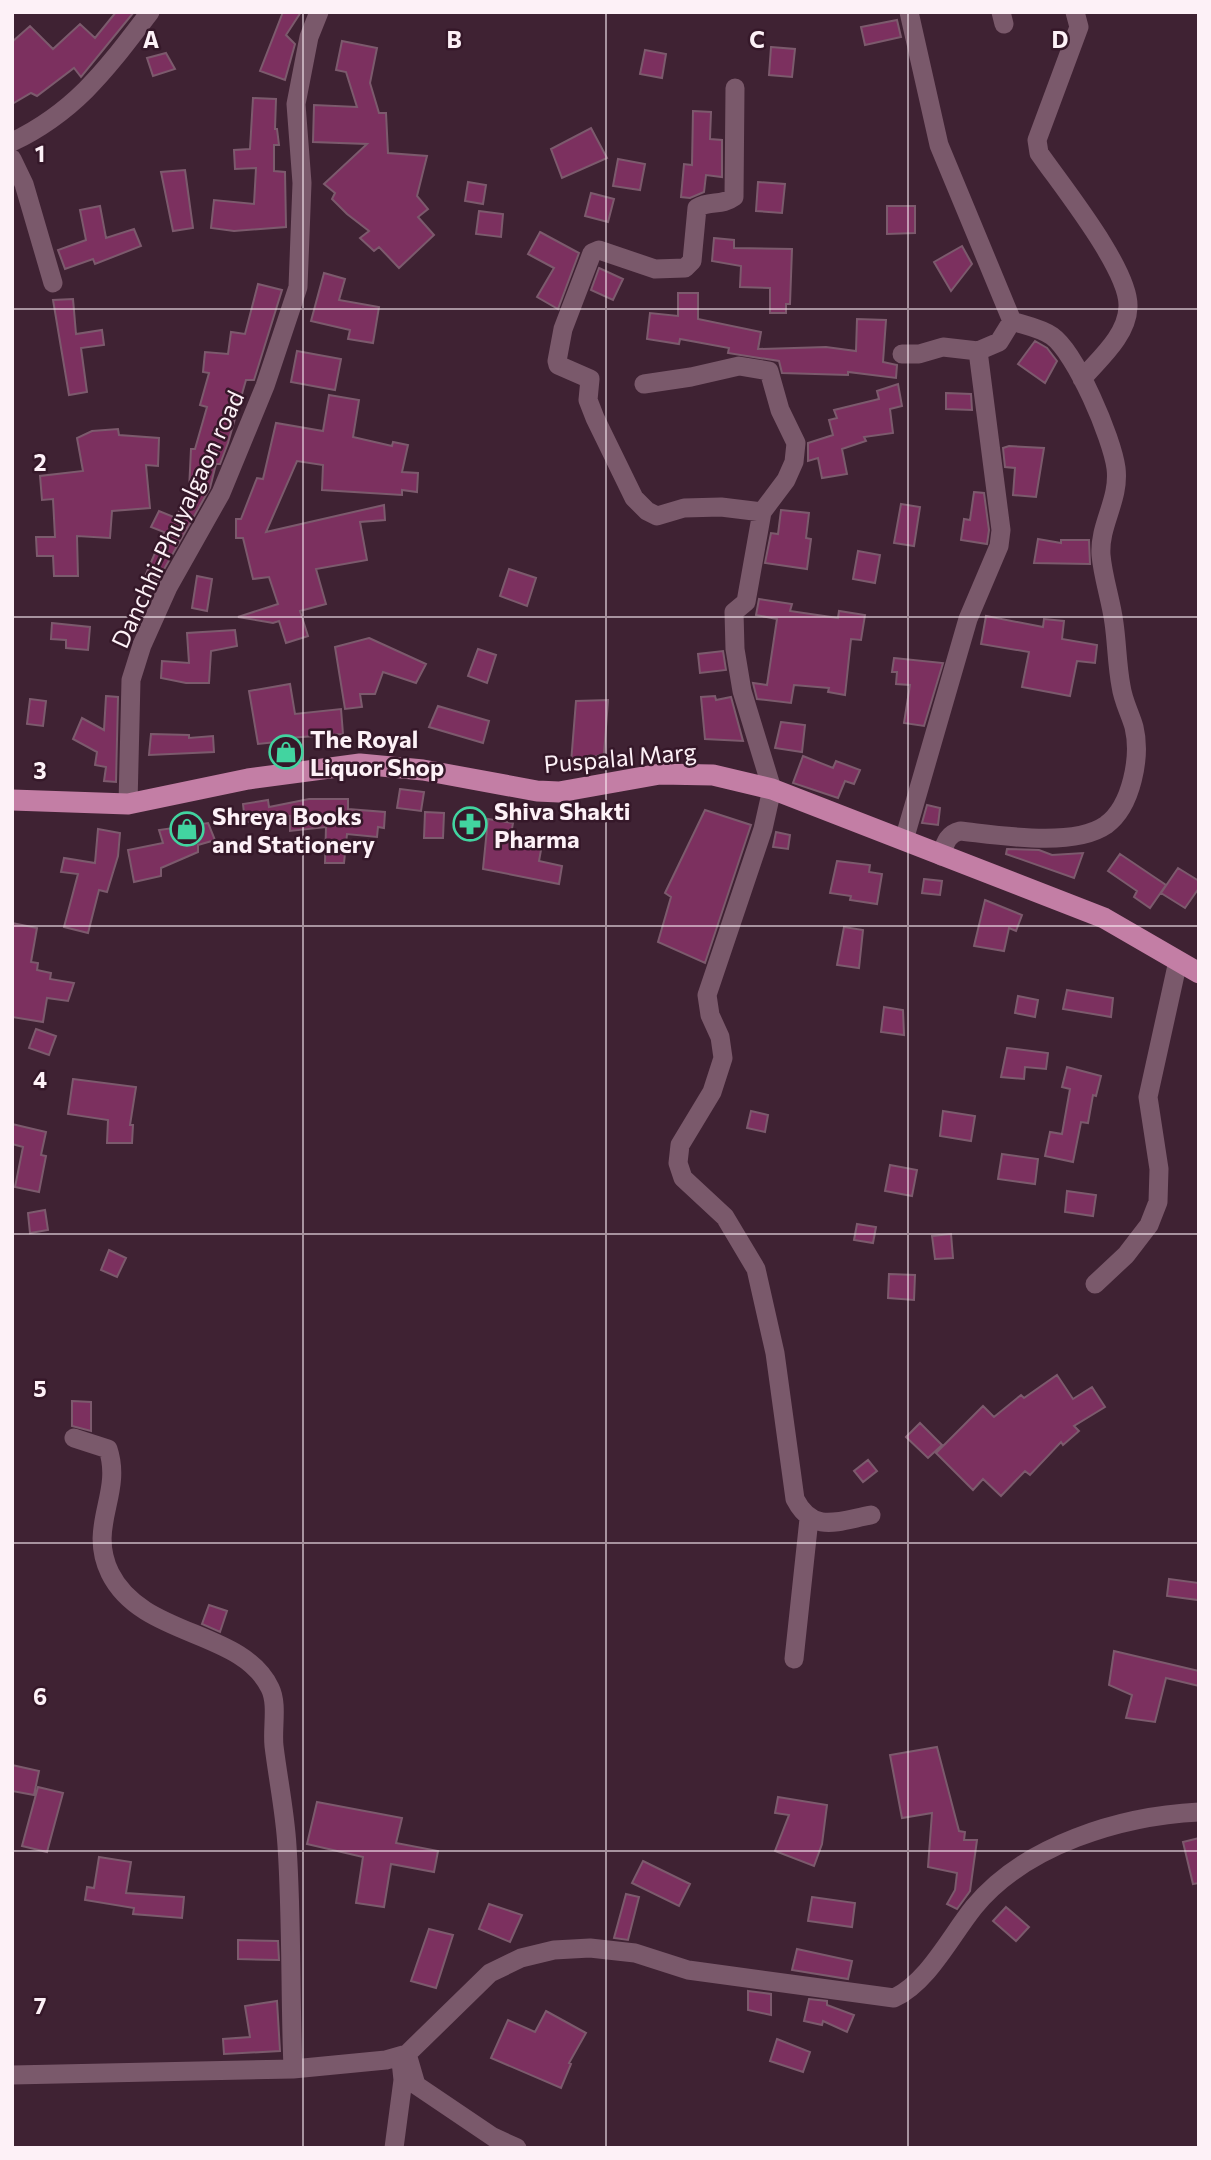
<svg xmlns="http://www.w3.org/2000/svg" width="1211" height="2160" font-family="Commissioner,sans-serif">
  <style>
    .building { fill: #7c305f; stroke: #7c5a6d; stroke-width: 2 }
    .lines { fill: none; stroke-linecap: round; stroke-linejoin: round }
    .minor { stroke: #7a596b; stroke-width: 19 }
    .major { stroke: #c37ea5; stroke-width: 21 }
    .grid { fill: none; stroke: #fdf1f7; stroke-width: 2; stroke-opacity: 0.55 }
    .labels { text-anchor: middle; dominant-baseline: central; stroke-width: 5; stroke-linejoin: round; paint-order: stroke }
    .street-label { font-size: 24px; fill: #fdf1f7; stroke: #351829 }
    .poi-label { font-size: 24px; font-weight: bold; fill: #fdf1f7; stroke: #351829; text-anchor: start }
    .grid-label { font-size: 23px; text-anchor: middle; font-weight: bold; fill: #fdf1f7; stroke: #351829; stroke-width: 5; stroke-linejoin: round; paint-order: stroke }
  </style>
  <rect width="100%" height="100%" fill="#3f2233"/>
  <path class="building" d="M116,12H134L81,77L74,68L37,96L31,93L12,104V42L30,26L53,49L80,24L95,38Z
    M283,12H301L286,35L295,44L285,80L260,71Z
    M897,20L901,37L865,45L861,27Z
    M342,41L377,48L370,83L379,113H386L388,153L427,156L417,196L428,209L418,217L434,235L399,268L379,247L374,251L360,238L369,231L347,214L332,199L335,193L324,184L367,144L313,142L314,105L357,107L346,72L336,70Z
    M771,47L795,49L792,77L769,75Z
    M645,50L666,54L662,78L640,74Z
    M166,53L175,69L153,76L147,58Z
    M253,98L276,99L275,129H277L279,145H274V171L285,172L286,227L234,231L211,228L214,200L254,204L256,168L235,169L234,150L250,149Z
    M693,111L711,112L710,139L722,140V177L706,175L704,192L690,198L681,197L684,164L692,165Z
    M591,128L607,158L562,178L551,149Z
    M618,159L645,164L640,190L613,186Z
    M185,170L193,228L173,231L161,172Z
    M468,182L486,185L483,204L465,201Z
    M758,182L785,184L782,213L756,211Z
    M591,193L614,199L608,222L585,216Z
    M100,206L106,238L134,229L141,246L95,264L93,259L65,269L58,250L86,240L80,210Z
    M887,206H915V233L887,234Z
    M479,211L503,214L501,237L476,234Z
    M540,232L579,253L558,309L537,297L554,268L528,254Z
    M714,238L734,240V248L792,249L790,304H786V313H770V288L740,287L741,266L712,261Z
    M962,246L972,264L951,291L934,262Z
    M599,268L623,279L613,300L591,290Z
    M324,273L345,279L339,300L379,307L373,343L348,339L350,330L311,321Z
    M258,284L282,290L254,380H246L228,443L220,464H216L210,488L158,580L146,574L164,532L151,527L159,511L176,518L189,490L191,449H195L207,407L200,405L209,373L203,372L205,352L228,354L231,332L245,334Z
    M678,293H698V319L761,332L758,349L826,347L856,351L857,319L886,320L883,362L897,365L896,378L848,372V375L782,373L779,361L728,353L729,348L680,339L679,344L647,339L650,313L678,316Z
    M73,299L76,334L102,330L104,345L81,348L87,392L69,395L53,300Z
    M1035,341L1047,348L1057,361L1045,383L1018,364Z
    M297,351L341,359L335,390L291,382Z
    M898,384L902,406L890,409L893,433L864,437L866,441L842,449L847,474L822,478L818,458L808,461V443L833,435L829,420L837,418L834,410L879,399L877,391Z
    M946,393L971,394L972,410L946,409Z
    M329,395L359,400L353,437L392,446L393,442L408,445L402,472L418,473L417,492L402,490V495L322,490L323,465L297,461L266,532L384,505L385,520L360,522L367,560L316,569L326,604L300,611L308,636L286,643L279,621L273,623L238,617L278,604L269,577L253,579L243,538H236V519H241L257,478L263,479L276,423L323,431Z
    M118,429L119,435L159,438L158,466L146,465L150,508L112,511L110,538L77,536L78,576H54L53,556H37L36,537H55L53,499L42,500L40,476L83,471L77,438L92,431Z
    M1009,446L1044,448L1036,497L1013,495L1015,468L1005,467L1003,448Z
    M974,492L984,493L989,530L987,544L961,540L964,519L970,520Z
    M901,504L920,507L914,546L894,543Z
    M781,510L809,513L806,538L811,539L807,569L765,563L771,533L778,534Z
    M1038,539L1061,543V540H1089L1090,564L1034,563Z
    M858,551L880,555L875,583L853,579Z
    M509,569L536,578L527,606L500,596Z
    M197,576L212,579L207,611L192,608Z
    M759,599L792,604L790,611L838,618L839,611L865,615L861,640L851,639L845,695L828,692L829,688L794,685L791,703L757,699L753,683L767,685L777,619L756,615Z
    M986,616L1043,627L1044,619L1064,621L1062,639L1097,645L1095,663L1077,661L1070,696L1022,687L1029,652L981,644Z
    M52,623L90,627L88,650L66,648V640L51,639Z
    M235,630L237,646L211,651L209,683H186L161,678L162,661L189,663L187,633Z
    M369,638L426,664L416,683L383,672L375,694H360L362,707L345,709L335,647Z
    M478,649L496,655L487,683L468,676Z
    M723,651L726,670L700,673L698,654Z
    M894,658L943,663L924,726L904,723L910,685L896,684L897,672H892Z
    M290,684L295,714L341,709L343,734L288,738L293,758L274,760L277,742L258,744L249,691Z
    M106,696L118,697L116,782L104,781L106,767L95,765L97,752L73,739L82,718L104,730Z
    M715,696L716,700L731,697L743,741L705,739L701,697Z
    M30,699L46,701L43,726L27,724Z
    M608,700L604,754L571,763L576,701Z
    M438,706L489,721L483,743L429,727Z
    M781,722L805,725L802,752L775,748Z
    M151,734L189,735V738L213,736L214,752L149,755Z
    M803,756L833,768L836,761L860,770L854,784L845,781L838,798L793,783Z
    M400,789L424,792L421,811L397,808Z
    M309,799H348V809L385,812L384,828L378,827L377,837L347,834L344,863H325L326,827L290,831V816L245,822L243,804L268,800L269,807Z
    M927,805L940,808L938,825L922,823Z
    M705,810L751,825L705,963L658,942L671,897L665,893Z
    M425,812L444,813L443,838H424Z
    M488,819L513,823L511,834L543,839L539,861L562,866L559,884L483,869Z
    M208,823L215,840L198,845V852L161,868V876L134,882L128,850L163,843L159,830Z
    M98,829L120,833L118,856L107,892L99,890L88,933L64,927L78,874L61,872L64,858L95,863Z
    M776,832L790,835L788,849L773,847Z
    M1007,849L1039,850L1052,855L1083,853L1074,878L1006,854Z
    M1120,854L1166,885L1150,908L1134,897L1137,891L1108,871Z
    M837,861L870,865L869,872L882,874L877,904L850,900L851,896L830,893Z
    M1178,868L1199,881V888L1185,908L1161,893Z
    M924,879L942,881L940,895L922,893Z
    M985,900L1022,915L1016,931L1009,928L1004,951L974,946Z
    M12,923L37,928L31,962L38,963L37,970L51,973L50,979L74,983L68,1001L47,998L43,1022L12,1017Z
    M844,927L863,930L859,968L837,965Z
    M1067,990L1113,998L1111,1017L1063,1009Z
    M1018,996L1038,1000L1035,1017L1015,1013Z
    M884,1007L903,1010L904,1035L881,1032Z
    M36,1029L56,1036L49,1055L29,1048Z
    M1007,1048L1048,1053L1046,1069L1025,1067L1024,1079L1001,1077Z
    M1067,1067L1101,1076L1096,1096L1093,1095L1088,1123L1081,1122L1073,1162L1045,1156L1050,1132L1062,1134L1070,1089L1062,1087Z
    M73,1079L136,1087L130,1125H133L132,1143H107L108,1120L68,1114Z
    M751,1111L768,1115L765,1132L747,1128Z
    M943,1111L975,1116L971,1141L940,1136Z
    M12,1124L46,1132L41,1155L46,1156L39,1192L15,1187L23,1147L12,1144Z
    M1002,1154L1038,1159L1035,1184L998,1179Z
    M890,1165L917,1170L912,1196L885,1191Z
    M1067,1191L1096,1195L1093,1216L1065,1212Z
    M45,1210L48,1230L30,1233L28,1213Z
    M857,1224L876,1227L873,1243L854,1240Z
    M951,1234L953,1258L935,1259L932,1236Z
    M109,1250L126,1258L117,1277L101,1270Z
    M889,1274L915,1275L914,1300L888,1298Z
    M1057,1375L1073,1399L1092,1387L1105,1407L1074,1426L1079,1431L1063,1445L1061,1442L1030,1475L1025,1471L1001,1496L983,1479L973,1490L936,1453L983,1406L994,1417L1021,1395L1024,1398Z
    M72,1401L91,1402V1431L72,1426Z
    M920,1423L942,1445L928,1458L906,1437Z
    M868,1460L877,1471L863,1482L854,1471Z
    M1169,1579L1199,1583L1198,1600L1167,1596Z
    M209,1605L227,1611L220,1632L202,1624Z
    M1114,1651L1199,1671V1686L1166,1678L1155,1722L1126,1718L1132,1695L1109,1685Z
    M937,1747L959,1831L965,1832L964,1840H977L970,1891L957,1909L947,1904L955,1890L957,1873L928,1867L932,1813L902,1818L890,1755Z
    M12,1765L39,1771L34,1795L12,1791Z
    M38,1787L63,1793L47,1852L22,1846Z
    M778,1797L827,1805L822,1844L814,1866L775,1851L789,1815L775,1813Z
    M317,1802L402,1818L396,1843L438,1851L434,1872L391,1864L384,1907L356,1903L363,1857L307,1844Z
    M1199,1838V1883L1193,1884L1183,1842Z
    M99,1857L131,1862L126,1893L184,1897L182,1918L133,1914L134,1908L85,1900L87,1887L94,1888Z
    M643,1861L690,1884L679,1906L632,1883Z
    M626,1894L639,1897L628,1940L614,1938Z
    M812,1897L855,1903L852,1927L808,1921Z
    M489,1904L522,1915L510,1942L479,1929Z
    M1006,1907L1029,1927L1016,1941L993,1921Z
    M429,1929L453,1935L436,1988L411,1981Z
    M238,1940L278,1941L279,1960L238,1959Z
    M797,1949L852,1961L848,1979L792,1970Z
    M748,1991L771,1994V2015L748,2010Z
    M809,1999L827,2001V2005L854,2015L847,2032L823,2021L822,2025L804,2021Z
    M277,2001L280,2051L224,2054L223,2039L250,2037L245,2006Z
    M546,2011L586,2033L569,2063L571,2064L561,2088L491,2058L508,2020L535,2032Z
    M777,2039L810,2052L803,2072L770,2061Z"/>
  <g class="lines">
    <path class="minor" d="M1001,12L1004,24
      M1075,12L1079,27L1037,140L1039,153C1061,185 1130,270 1128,307C1127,336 1099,359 1082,379
      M735,88L734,197C722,206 709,200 697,208L692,261L685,268L655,269L599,250L592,253L563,329L557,361L558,365L590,379L588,400L595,418L634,498L647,511L657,516L684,508L721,507L762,512
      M12,142C77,111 108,67 150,12
      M12,159L24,184L53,283
      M902,354H919L943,347L978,351
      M644,384L691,377L739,366L769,371L780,410L796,443L794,462L786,480L762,512L746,602L734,612L735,649L742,691L772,789L763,829L707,995L710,1015L720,1037L723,1058L712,1092L680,1145L678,1163L683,1178L725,1217L756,1269L775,1353L795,1499C813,1534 838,1521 871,1515
      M128,804L131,680L142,645L168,587L221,493L265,386L298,287L302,183L296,104L309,37L319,12
      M904,840L968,619L999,546L1001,530L978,351L999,342L1012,321L939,145L909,12
      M941,856C945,844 947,834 960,831C998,835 1073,848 1106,825C1132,806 1141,756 1134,727C1130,713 1123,701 1121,686C1117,665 1117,644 1114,623C1111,600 1103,578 1101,555C1099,524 1120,500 1116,468C1112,438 1076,353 1052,336C1041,328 1024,325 1012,321
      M1095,1284L1126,1255L1149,1225L1158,1202L1159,1169L1148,1097L1178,961
      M74,1438L108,1449C123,1494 87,1526 110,1573C142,1638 242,1629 270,1688C278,1704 272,1728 274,1746C278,1779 285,1812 287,1846C292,1920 290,1995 293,2069
      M794,1659L809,1519
      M407,2054L416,2085L493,2137L517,2148
      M12,2075L293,2069L386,2060L407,2054L490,1973L521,1958L554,1950L590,1948L635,1953L688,1970L894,1998C928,1982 950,1937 974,1907C1025,1845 1120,1816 1199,1812
      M394,2148L403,2080L401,2061"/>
    <path class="major" d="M12,800L128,804L248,779L360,764L423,770L537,791L559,792L660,774L713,775L772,789L1104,918L1199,973"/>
  </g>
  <path class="grid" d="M303,12V2148M606,12V2148M908,12V2148M12,309H1199M12,617H1199M12,926H1199M12,1234H1199M12,1543H1199M12,1851H1199"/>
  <defs>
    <symbol id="shop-ring" viewBox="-11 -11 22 22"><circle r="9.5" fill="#351829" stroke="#42d4a0" stroke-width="1.5"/><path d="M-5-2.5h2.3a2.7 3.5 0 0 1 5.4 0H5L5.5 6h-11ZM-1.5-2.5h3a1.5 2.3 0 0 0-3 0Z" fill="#42d4a0"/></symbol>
    <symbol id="pharmacy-ring" viewBox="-11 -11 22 22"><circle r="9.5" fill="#351829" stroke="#42d4a0" stroke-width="1.5"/><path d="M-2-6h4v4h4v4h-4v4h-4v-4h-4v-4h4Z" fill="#42d4a0"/></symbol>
  </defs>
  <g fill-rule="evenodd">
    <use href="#shop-ring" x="267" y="733" width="38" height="38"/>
    <use href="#pharmacy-ring" x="451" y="805" width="38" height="38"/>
    <use href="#shop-ring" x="168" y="810" width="38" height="38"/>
  </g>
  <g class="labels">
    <g class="street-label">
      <text transform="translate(177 519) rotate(-65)">Danchhi-Phuyalgaon road</text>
      <text transform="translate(620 757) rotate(-5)">Puspalal Marg</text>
    </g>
    <g class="poi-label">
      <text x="310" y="738">The Royal<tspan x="310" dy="28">Liquor Shop</tspan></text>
      <text x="494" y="810">Shiva Shakti<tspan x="494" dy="28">Pharma</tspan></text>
      <text x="212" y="815">Shreya Books<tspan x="212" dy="28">and Stationery</tspan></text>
    </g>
  </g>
  <g class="grid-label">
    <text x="151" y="48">A</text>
    <text x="454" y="48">B</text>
    <text x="757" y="48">C</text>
    <text x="1060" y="48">D</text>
    <text x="40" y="162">1</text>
    <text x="40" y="471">2</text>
    <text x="40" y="779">3</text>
    <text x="40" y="1088">4</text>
    <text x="40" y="1397">5</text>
    <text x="40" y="1705">6</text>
    <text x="40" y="2014">7</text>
  </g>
  <rect width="1211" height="2160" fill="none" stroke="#fdf1f7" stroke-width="28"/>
</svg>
